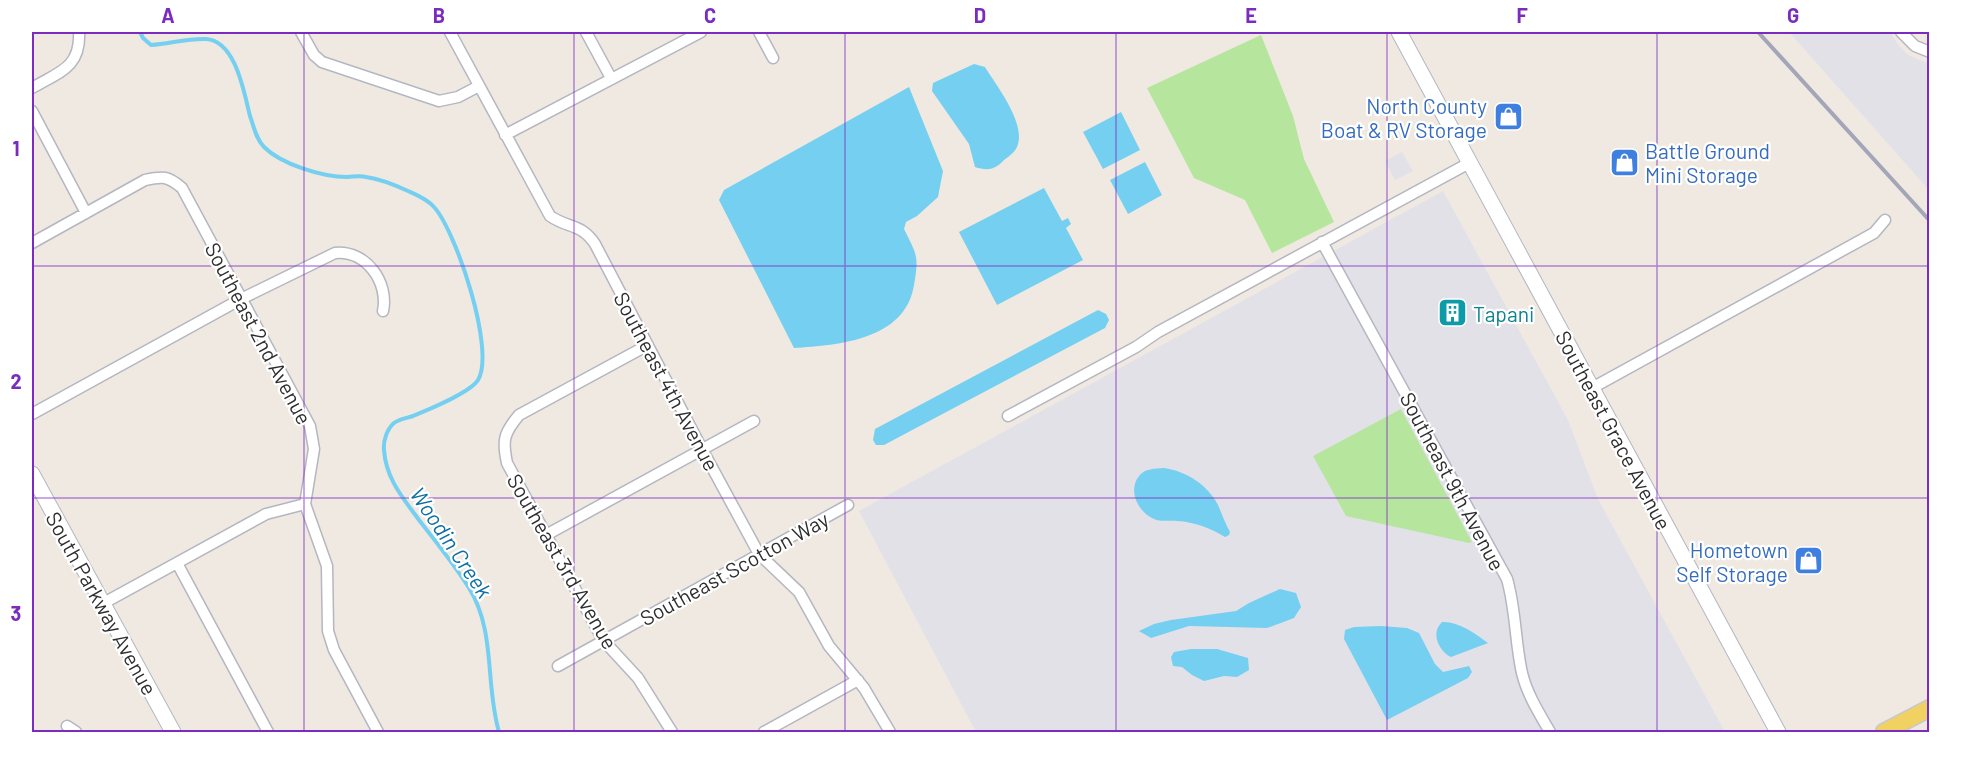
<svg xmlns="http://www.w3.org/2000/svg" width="1961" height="764" font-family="Barlow,sans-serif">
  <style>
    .industrial { fill: #e3e1e8 }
    .green { fill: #b6e59e }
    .water { fill: #75cff0 }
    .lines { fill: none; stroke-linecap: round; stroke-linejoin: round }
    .stream { stroke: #75cff0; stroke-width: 4 }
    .street-casing { stroke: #b4b7c1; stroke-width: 13 }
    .secondary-casing { stroke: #b4b7c1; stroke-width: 17 }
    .primary-casing { stroke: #c9c9c9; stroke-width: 19 }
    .street { stroke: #fff; stroke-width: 10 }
    .secondary { stroke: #fff; stroke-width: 15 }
    .primary { stroke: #f2d163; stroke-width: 16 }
    .rail { stroke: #a3a6b8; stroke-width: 4 }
    .grid { fill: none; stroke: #7b2cbf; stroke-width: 1.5; stroke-opacity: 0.55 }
    .labels { text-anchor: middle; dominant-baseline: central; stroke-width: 4.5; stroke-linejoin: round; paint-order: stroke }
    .shop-label { font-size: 21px; fill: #366cbe; stroke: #fff; text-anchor: end }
    .culture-label { font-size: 21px; fill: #0d838f; stroke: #fff; text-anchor: start }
    .street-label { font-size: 21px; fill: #2e2e2e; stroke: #fff }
    .water-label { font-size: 22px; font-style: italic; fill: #0d6fa3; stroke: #fff }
    .neatline { fill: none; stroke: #7b2cbf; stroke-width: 2 }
    .grid-label { font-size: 20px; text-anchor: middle; font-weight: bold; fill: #7b2cbf }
  </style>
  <rect width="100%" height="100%" fill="#efe9e1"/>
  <path class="industrial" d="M1789,32H1890L1899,46L1907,54L1917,59L1929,63V190Z
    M1402,152L1413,171L1395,180L1385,161Z
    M1443,191L1568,420L1598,499L1725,732H976L859,511Z"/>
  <path class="green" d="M1261,35L1293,116L1304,159L1334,222L1272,253L1245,200L1194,178L1147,88Z
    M1401,409L1472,542L1469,543L1346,516L1313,456Z"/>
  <path class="water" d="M974,64L985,67C996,85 1027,124 1017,147C1015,152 1008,157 1004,160C995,170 987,171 975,167L969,144L932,91L933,83Z
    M909,87L943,171L938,197L917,216L906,222L904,229C917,255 919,256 914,285C905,340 839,345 794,348L719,200L724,190Z
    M1121,112L1140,150L1103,169L1083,132Z
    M1145,162L1162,195L1128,214L1110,180Z
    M1044,188L1062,221L1068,218L1071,224L1066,228L1083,260L997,305L959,232Z
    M1098,310L1106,314L1109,320L1105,328L884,445H876L873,440L875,429Z
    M1164,468C1186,471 1208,485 1218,505C1222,514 1225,523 1230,532L1229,535L1225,537C1210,528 1195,522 1177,521C1169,520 1161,522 1154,519C1139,513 1127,491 1139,476C1145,468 1155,469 1164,468Z
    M1280,589L1296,593L1301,607L1294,618L1267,628L1189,626L1151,638L1139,631L1154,624L1171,620L1236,611L1249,603Z
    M1442,622C1458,621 1475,633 1488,643L1451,657C1439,651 1430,633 1442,622Z
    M1381,626L1407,628L1419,633L1435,664L1443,672L1469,666L1472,672L1468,678L1387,720L1344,639L1345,630L1354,627Z
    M1191,649H1217L1248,658L1249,670L1237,677L1224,676L1204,681L1192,675L1182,667L1173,666L1171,657L1174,652Z"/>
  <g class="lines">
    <path class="stream" d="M140,32L143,38L151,45C169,44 188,38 206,39C236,41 244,93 250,116C254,127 256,139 264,147C281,164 322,177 347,177C353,177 360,175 366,177C381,179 395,185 408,191C417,195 427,199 434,207C456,231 496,351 478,380C470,393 427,410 413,416C407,418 399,419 394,423C387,429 383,441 384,450C386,479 403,498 419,520C436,542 454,564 469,588C496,631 485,685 499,732"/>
    <defs>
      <path id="street" d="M301,32L314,55L322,62L439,101L458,97L479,86
        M450,32L550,216C569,229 581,223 595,244L702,449L759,554L799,592L829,646L864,688L890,732
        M586,32L611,78
        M759,32L773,58
        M1901,32L1915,46L1930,52
        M32,88C59,72 81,68 79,32
        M32,111L86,213
        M505,135L701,32
        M1322,242L1507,579C1516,610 1515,642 1522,673C1527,694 1539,713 1550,732
        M32,243L145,180C163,176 168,176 182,188L310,426L314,449L305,504L327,566L328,631L334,650L378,732
        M648,345L519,415C504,433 502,440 507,463L603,640L638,678L672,732
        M1592,388L1874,233L1885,220
        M32,414L241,299L335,253C366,250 389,282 383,311
        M1008,416L1136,347L1158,332L1471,162
        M546,535L754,421
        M177,563L268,732
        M102,604L266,514L305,504
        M558,666L848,505
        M67,726L76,732
        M764,732L858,680"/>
      <path id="secondary" d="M1399,32L1778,732
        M32,474L173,732"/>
      <path id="primary" d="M1884,732L1930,708"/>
    </defs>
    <use href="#street" class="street-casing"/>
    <use href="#secondary" class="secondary-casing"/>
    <use href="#primary" class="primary-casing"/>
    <use href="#street" class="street"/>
    <use href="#secondary" class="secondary"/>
    <use href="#primary" class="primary"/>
    <path class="rail" d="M1758,32L1930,221"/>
  </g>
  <path class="grid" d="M304,32V732M574,32V732M845,32V732M1116,32V732M1387,32V732M1657,32V732M32,266H1930M32,498H1930"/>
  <defs>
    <symbol id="shop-square" viewBox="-11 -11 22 22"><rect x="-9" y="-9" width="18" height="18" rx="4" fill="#3f7fe0" stroke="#fff"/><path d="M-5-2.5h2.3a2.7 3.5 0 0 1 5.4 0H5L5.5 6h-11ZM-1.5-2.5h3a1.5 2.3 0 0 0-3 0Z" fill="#fff"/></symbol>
    <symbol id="building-square" viewBox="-11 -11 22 22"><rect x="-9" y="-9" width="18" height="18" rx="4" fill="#0f9aa8" stroke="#fff"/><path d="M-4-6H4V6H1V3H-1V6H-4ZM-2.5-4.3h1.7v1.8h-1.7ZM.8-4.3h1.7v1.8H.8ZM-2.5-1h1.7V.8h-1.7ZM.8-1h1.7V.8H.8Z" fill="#fff"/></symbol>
  </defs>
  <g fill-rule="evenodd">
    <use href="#shop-square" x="1492" y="100" width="33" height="33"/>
    <use href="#shop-square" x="1608" y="146" width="33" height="33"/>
    <use href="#building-square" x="1436" y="296" width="33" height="33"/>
    <use href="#shop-square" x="1792" y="544" width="33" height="33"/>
  </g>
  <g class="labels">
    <g class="shop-label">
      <text x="1487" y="105">North County<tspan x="1487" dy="24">Boat &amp; RV Storage</tspan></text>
      <text x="1645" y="150" text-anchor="start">Battle Ground<tspan x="1645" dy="24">Mini Storage</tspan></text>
      <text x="1788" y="549">Hometown<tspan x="1788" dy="24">Self Storage</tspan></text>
    </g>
    <g class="culture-label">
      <text x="1473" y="313">Tapani</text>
    </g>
    <g class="street-label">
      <text transform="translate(259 333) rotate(62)">Southeast 2nd Avenue</text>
      <text transform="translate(667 381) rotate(62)">Southeast 4th Avenue</text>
      <text transform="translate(1614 430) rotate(62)">Southeast Grace Avenue</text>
      <text transform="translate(1453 481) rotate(62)">Southeast 9th Avenue</text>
      <text transform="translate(563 561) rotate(60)">Southeast 3rd Avenue</text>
      <text transform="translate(734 568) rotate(-29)">Southeast Scotton Way</text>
      <text transform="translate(102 603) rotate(61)">South Parkway Avenue</text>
    </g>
    <g class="water-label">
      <text transform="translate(452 542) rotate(56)">Woodin Creek</text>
    </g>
  </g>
  <rect width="1961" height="764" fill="none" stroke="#ffffff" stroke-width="66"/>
  <rect x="33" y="33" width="1895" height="698" class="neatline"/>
  <g class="grid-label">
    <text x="168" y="23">A</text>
    <text x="439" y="23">B</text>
    <text x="710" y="23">C</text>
    <text x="980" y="23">D</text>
    <text x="1251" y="23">E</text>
    <text x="1522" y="23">F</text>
    <text x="1793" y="23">G</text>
    <text x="16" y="156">1</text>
    <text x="16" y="389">2</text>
    <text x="16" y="621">3</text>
  </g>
</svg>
